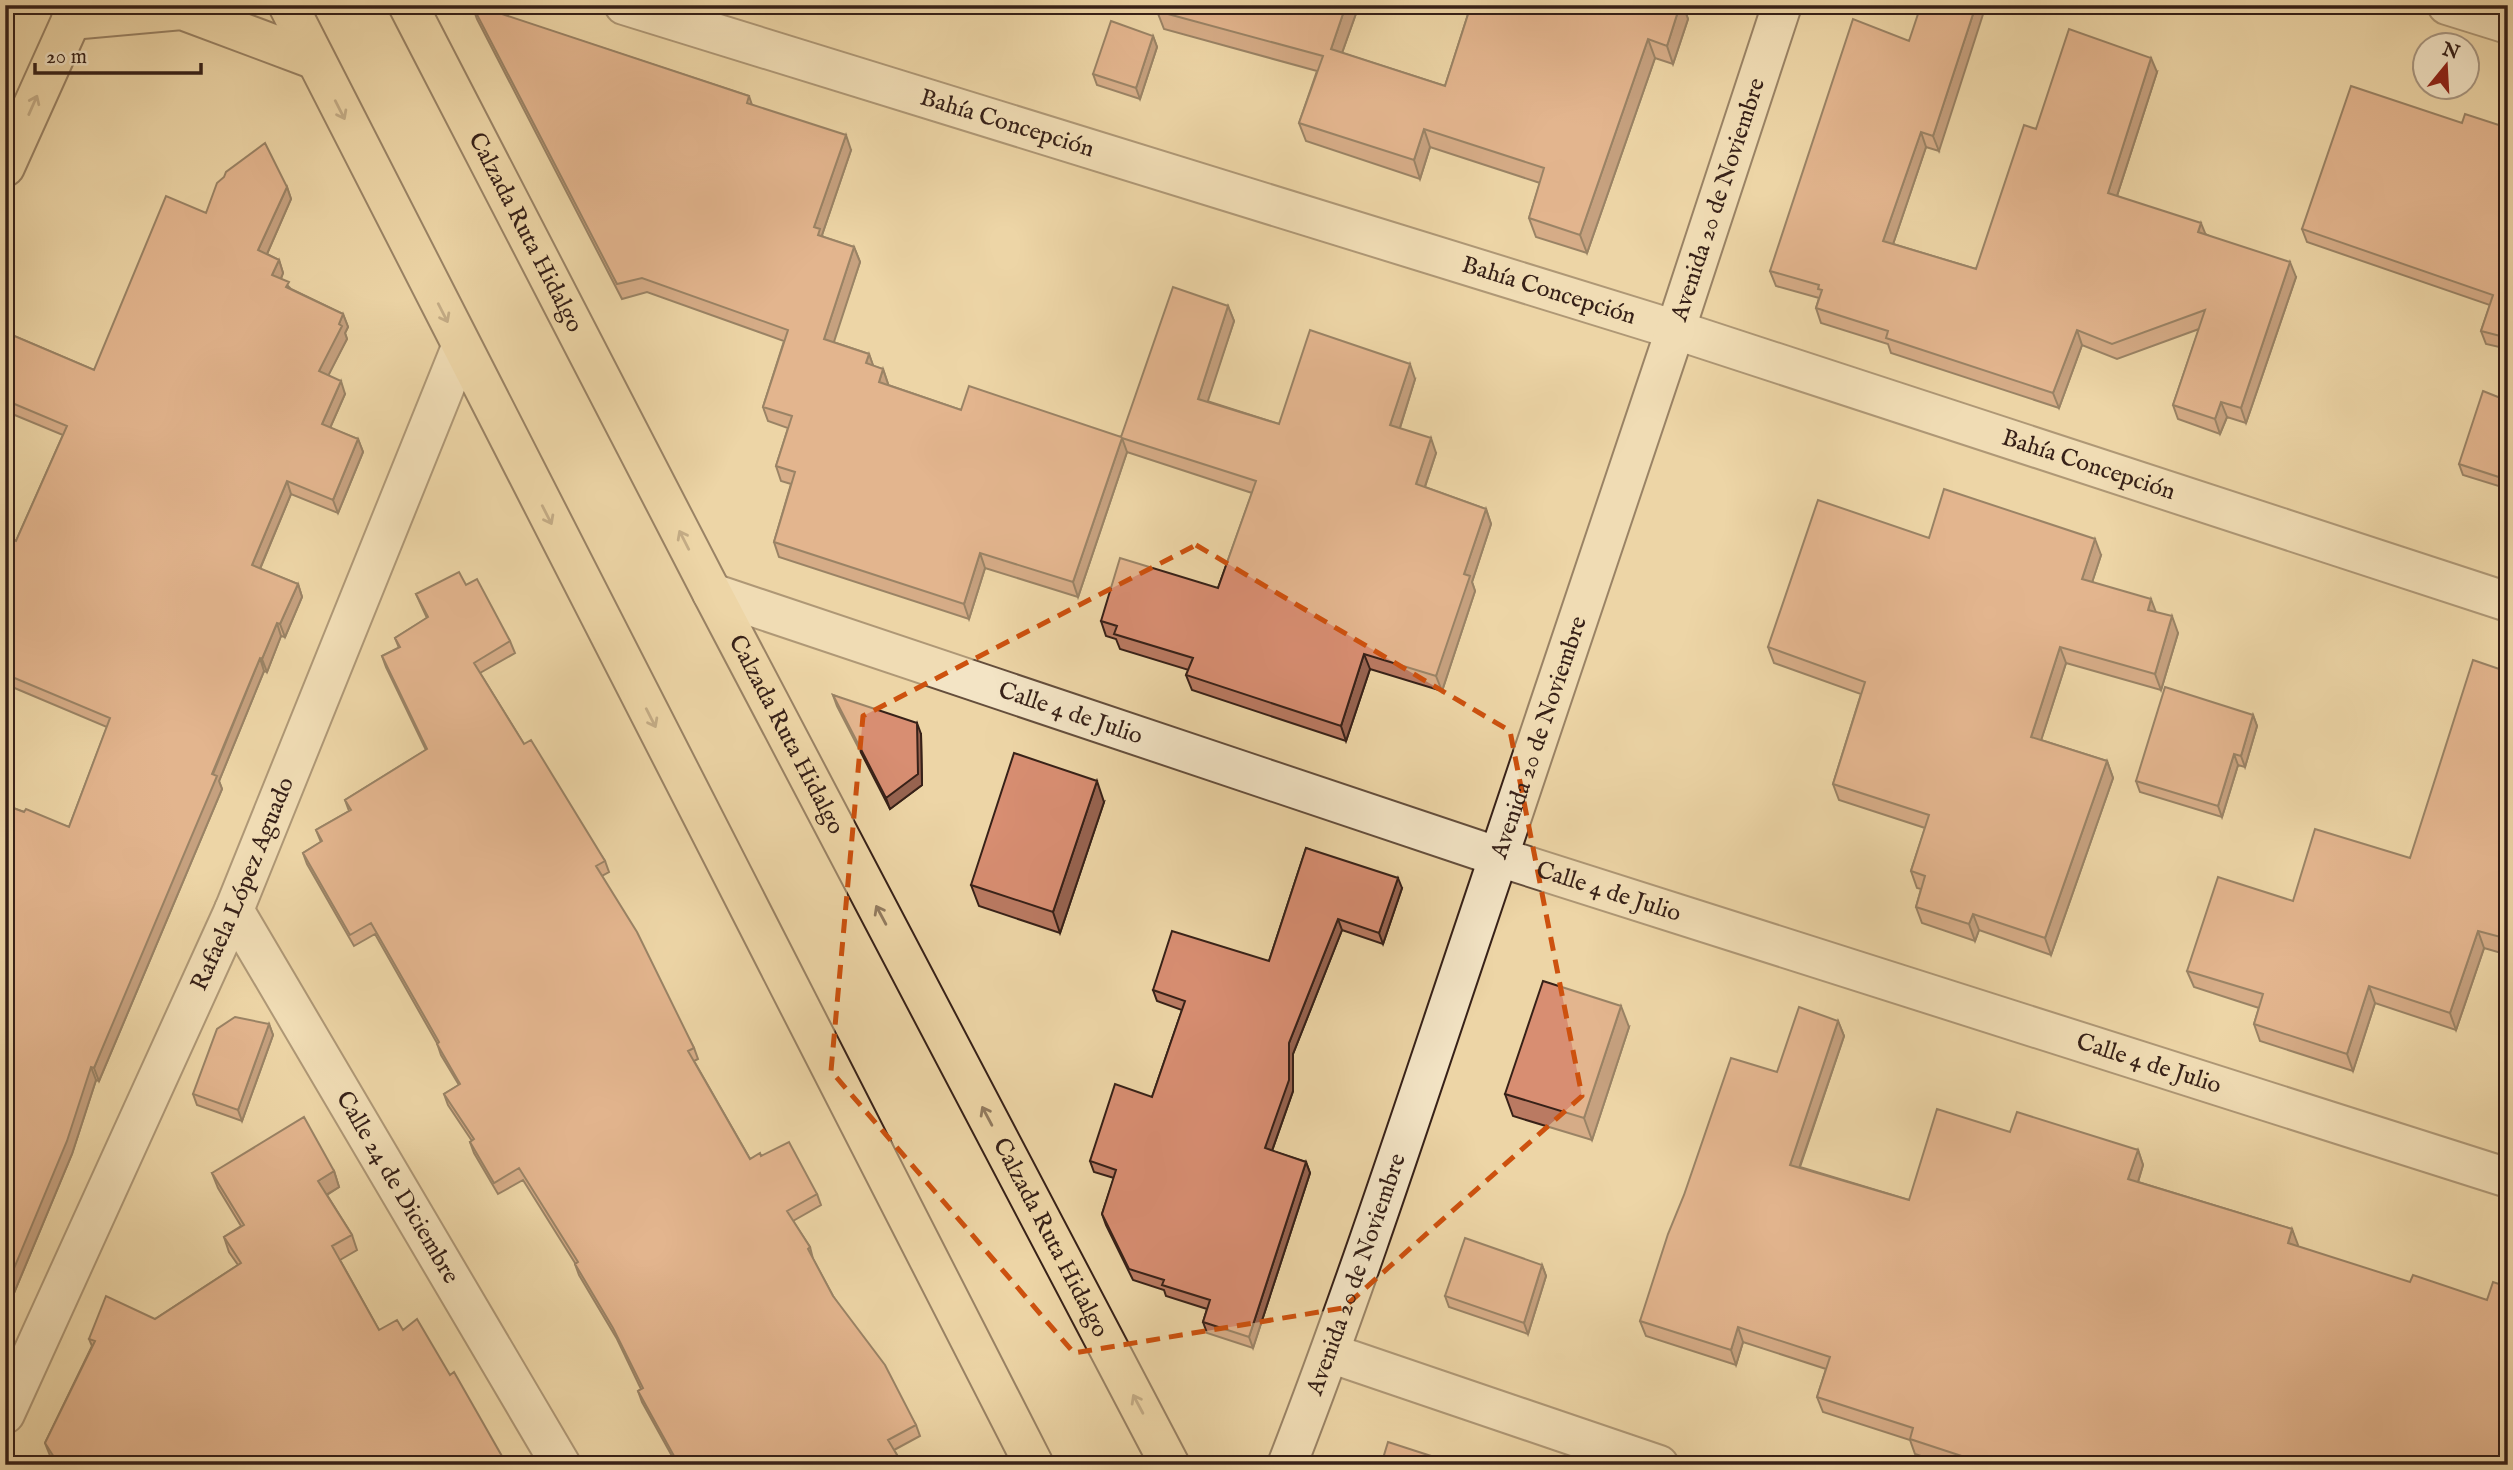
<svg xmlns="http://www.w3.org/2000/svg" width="2513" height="1470" font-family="'IM FELL English',serif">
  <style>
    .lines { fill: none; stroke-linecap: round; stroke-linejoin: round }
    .minor-casing { stroke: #644e3c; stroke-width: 42 }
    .secondary-casing { stroke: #372118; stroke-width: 42 }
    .primary-casing { stroke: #372118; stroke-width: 42 }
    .minor { stroke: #f3e4c5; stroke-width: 38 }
    .secondary { stroke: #f3e4c5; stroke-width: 38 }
    .primary { stroke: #edd5a6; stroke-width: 38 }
    .wall { fill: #ba7a62; stroke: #372118; stroke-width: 2 }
    .shaded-wall { fill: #976350; stroke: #372118; stroke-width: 2 }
    .building { fill: #d88e72; stroke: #372118; stroke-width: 2 }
    .oneway { stroke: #927b5f }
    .marked { fill: none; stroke: #cd510e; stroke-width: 5; stroke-dasharray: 14 9; stroke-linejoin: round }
    .labels { text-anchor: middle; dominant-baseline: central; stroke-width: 6; stroke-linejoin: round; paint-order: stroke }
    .street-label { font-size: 24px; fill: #372118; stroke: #f3e4c5 }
  </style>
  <rect width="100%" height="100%" fill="#edd5a6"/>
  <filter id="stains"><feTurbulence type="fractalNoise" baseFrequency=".00286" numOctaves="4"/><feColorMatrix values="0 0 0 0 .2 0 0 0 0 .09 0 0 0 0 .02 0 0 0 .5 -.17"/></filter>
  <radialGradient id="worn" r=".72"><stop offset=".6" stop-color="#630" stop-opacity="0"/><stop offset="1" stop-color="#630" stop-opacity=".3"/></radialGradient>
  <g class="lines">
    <defs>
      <g id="minor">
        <path id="s1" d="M624,5L1676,330L2508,602"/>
        <path d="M2447,5L2508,24"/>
        <path id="s2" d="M712,593L1499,857L2508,1178"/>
        <path id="s3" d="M234,910L561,1465"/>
        <path d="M1330,1353L1659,1465"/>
        <path id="s4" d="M5,1414L234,910L461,347"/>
      </g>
      <g id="secondary">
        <path id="s5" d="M1287,1465C1356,1287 1415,1105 1476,924C1580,618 1682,312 1782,5"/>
      </g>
      <g id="primary">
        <path d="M288,5L1034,1465"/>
        <path id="s6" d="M408,5L712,593L1170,1465"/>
        <path d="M71,20L182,10L313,59"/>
        <path d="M5,167L78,5"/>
      </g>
    </defs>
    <use href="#minor" class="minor-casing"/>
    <use href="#secondary" class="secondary-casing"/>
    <use href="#primary" class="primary-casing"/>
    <use href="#minor" class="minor"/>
    <use href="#secondary" class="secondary"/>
    <use href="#primary" class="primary"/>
  </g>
  <path class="wall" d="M472,5L749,96L752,105L851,150L822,235L823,237L854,247L860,262L833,342L869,354L873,366L883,369L888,384V385L961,410L1121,437L1228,306L1234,321L1207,401L1279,424L1415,379L1400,428L1436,453L1425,487L1486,509L1491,524L1472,582L1475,591L1442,691L1370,669L1346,741L1192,690L1186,675L1189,670L1120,649L1116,639L1106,636L1101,621L1218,588L1252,493L1127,452L1078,597L985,568L969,619L779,557L774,542L791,484L781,481L776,466L788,428L768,421L763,407L784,341L647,292L622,299L477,19Z
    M1159,5H1359L1342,53L1445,86L1471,5H1683L1688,19L1673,64L1655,58L1587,253L1536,237L1529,218L1540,183L1430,147L1420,179L1306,141L1299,123L1317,71L1164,29L1157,11Z
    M1153,36L1157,47L1140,99L1097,85L1093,74Z
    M1909,41L1939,151L1926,147L1893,244L1976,269L2036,129L2157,72L2117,196L2205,234L2296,277L2246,423L2227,417L2220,434L2178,419L2173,405L2199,329L2117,359L2082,345L2059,408L1891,353L1888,344L1821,323L1816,308L1819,298L1776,286L1770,271Z
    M2462,123L2508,128V349L2486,344L2481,331L2490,305L2307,242L2302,229Z
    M287,187L291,199L267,254L279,260L283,273L281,279L291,289L343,314L348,327L345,333L347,339L328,375L345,394L330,428L358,439L363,452L338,513L291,494L260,569L298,584L302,597L285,637L281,636L267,672L264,671L219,781L222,789L99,1081L96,1080L72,1154L9,1305L5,1303V805L24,812L69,827L107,727L5,684V536L16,541L63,435L5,411V332L94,370L206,213Z
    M2508,401V489L2463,475L2459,464Z
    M1929,538L2101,555L2092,582L2156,612L2178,633L2161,690L2066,663L2041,740L2107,761L2113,778L2051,955L1979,930L1975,941L1922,923L1916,907L1921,889L1917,888L1911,871L1925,828L1839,800L1833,784L1861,694L1774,663L1768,647Z
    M466,585L510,641L515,653L480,673L524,744L605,861L609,872L602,876L694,1048L698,1059L694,1061L750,1159L761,1156L817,1194L821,1205L793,1221L810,1247L813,1259L833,1296L916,1425L920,1436L894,1450L903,1465H677L642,1402L638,1391L641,1389L617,1339L579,1275L575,1264V1263L523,1180L498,1194L474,1153L470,1142L472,1141L448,1105L444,1094L459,1085L441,1055L437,1043L375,934L354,946L307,864L303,853L321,842L316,830L349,811L345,800L426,750L386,667L382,656L399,648L395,638L427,618L416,594Z
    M2508,672V955L2484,948L2456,1030L2375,1003L2353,1071L2260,1041L2254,1024L2259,1008L2194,987L2187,971L2293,901L2410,858Z
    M833,695L921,734L922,785L890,809L837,706Z
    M2253,715L2257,726L2245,767L2238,765L2222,817L2140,792L2136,781Z
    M1104,802L1060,933L979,906L971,885Z
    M1306,848L1402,888L1383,944L1342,930L1293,1054V1091L1272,1151L1306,1162L1310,1173L1253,1348L1207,1333L1203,1322L1207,1309L1166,1296L1164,1290L1133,1280L1106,1225L1102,1214L1114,1178L1094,1172L1090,1161L1152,1097L1182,1010L1157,1001L1153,990L1269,961Z
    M1838,1021L1844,1036L1800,1167L1909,1200L2010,1132L2138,1150L2143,1165L2138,1182L2292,1229L2297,1246L2508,1465H1948L1915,1454L1910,1440L1823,1412L1817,1397L1826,1369L1743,1342L1736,1365L1646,1336L1640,1321L1777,1072Z
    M269,1024L273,1035L242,1121L197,1105L193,1094Z
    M1629,1027L1592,1140L1513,1116L1505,1094Z
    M334,1171L339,1187L327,1195L352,1235L357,1250L340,1260L379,1330H403L450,1375L506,1465H55L51,1458L45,1443L92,1346L89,1339L155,1319L238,1265L229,1252L224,1237L241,1226L218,1188L212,1173Z
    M1542,1265L1546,1276L1528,1334L1449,1307L1445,1296Z"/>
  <path class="shaded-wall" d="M1346,5H1359L1337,67L1331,49Z
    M1680,5H1683L1688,19L1673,64L1667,46Z
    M1976,5H1986L1939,151L1933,136Z
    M1153,36L1157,47L1140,99L1136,88Z
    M1648,39L1655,58L1587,253L1580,235Z
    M2151,58L2157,72L2113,208L2108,193Z
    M1424,129L1430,147L1420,179L1414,160Z
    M1921,132L1926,147L1889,256L1883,241Z
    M846,135L851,150L822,235L825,244L823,250L814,227Z
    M287,187L291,199L263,263L258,250Z
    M2201,223L2207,238L2198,232Z
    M854,247L860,262L830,354L824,339Z
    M279,260L283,273L277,288L272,275Z
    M2290,262L2296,277L2246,423L2241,408Z
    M1228,306L1234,321L1204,413L1198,399Z
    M343,314L348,327L345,333L347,339L324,384L319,371Z
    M2077,330L2082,345L2059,408L2053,393Z
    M869,354L874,368L866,363Z
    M1410,364L1415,379L1396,440L1390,425Z
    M883,369L888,384L884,397L879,382Z
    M341,381L345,394L326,437L322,424Z
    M2221,402L2227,417L2220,434L2215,419Z
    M1122,438L1127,452L1078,597L1073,582Z
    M1431,438L1436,453L1421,498L1416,484Z
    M358,439L363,452L338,513L333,500Z
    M287,481L291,494L256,578L252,565Z
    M1486,509L1491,524L1472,582L1475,591L1442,691L1436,676L1464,574Z
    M2095,539L2101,555L2088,595L2082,579Z
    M980,553L985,568L969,619L964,604Z
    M298,584L302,597L285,637L280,624Z
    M2151,599L2157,615L2148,610Z
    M2172,616L2178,633L2161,690L2155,674Z
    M277,623L281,636L267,672L262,659Z
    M2060,647L2066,663L2037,753L2031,737Z
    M1364,654L1370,669L1346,741L1341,726Z
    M260,658L264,671L219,781L222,789L99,1081L94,1068Z
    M2253,715L2257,726L2245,767L2241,756Z
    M917,723L921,734L922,785L890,809L886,798Z
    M2234,754L2238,765L2222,817L2218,806Z
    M2107,761L2113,778L2051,955L2045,938Z
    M1097,781L1104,802L1060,933L1053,912Z
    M1398,878L1402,888L1383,944L1379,933Z
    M1973,914L1979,930L1975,941L1969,924Z
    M1338,919L1342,930L1293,1054V1091L1269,1159L1265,1148L1289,1043Z
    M2478,931L2484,948L2456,1030L2450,1013Z
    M2369,986L2375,1003L2353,1071L2347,1054Z
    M1621,1006L1629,1027L1592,1140L1584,1118Z
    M1838,1021L1844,1036L1795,1180L1790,1165Z
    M269,1024L273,1035L242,1121L238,1110Z
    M91,1067L96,1080L72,1154L9,1305L5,1295V1290Z
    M2138,1150L2143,1165L2134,1195L2128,1179Z
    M1306,1162L1310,1173L1253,1348L1249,1337Z
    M334,1171L339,1187L324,1196L318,1181Z
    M2292,1229L2298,1245L2293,1258L2288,1243Z
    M1542,1265L1546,1276L1528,1334L1524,1323Z
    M1738,1327L1743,1342L1736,1365L1731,1350Z"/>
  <path class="building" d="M472,5H475L713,84L749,96L747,103L846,135L814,227L820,229L818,235L854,247L824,339L869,354L866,363L883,369L879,382L961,410L969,386L1121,437L1173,287L1228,306L1198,399L1279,424L1310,330L1410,364L1390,425L1431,438L1416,484L1486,509L1464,574L1470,576L1436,676L1364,654L1341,726L1186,675L1193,658L1114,634L1117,626L1101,621L1120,558L1218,588L1256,481L1122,438L1073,582L980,553L964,604L774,542L795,472L776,466L792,416L763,407L788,330L642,278L617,284Z
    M1159,5H1346L1331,49L1445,86L1471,5H1680L1667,46L1648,39L1580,235L1529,218L1544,168L1424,129L1414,160L1299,123L1323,56L1157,11Z
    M1921,5H1976L1933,136L1921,132L1883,241L1976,269L2024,125L2036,129L2069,29L2151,58L2108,193L2201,223L2198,232L2290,262L2241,408L2221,402L2215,419L2173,405L2205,310L2112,344L2077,330L2053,393L1886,338L1888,331L1816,308L1822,290L1818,289L1819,285L1770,271L1853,19L1909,41Z
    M1111,21L1153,36L1136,88L1093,74Z
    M2351,86L2462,123L2465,114L2508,128V338L2481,331L2493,295L2302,229Z
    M265,143L287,187L258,250L279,260L272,275L289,282L286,287L343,314L339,324L342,326L319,371L341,381L322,424L358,439L333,500L287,481L252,565L298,584L280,624L277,623L262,659L260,658L212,774L217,776L94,1068L91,1067L67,1141L5,1290V805L24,812L26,809L69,827L110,718L5,674V536L16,541L67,426L5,400V332L94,370L166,196L206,213L217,183L224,177L226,172Z
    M2483,391L2508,401V480L2459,464Z
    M1944,489L2095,539L2082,579L2151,599L2148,610L2172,616L2155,674L2060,647L2031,737L2107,761L2045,938L1973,914L1969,924L1916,907L1925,876L1911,871L1929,815L1833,784L1865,682L1768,647L1818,500L1929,538Z
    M459,572L466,585L477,579L510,641L474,663L524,744L531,740L605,861L596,866L637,932L694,1048L688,1051L750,1159L760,1153L761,1156L789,1142L817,1194L787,1211L810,1247L808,1249L833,1296L885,1365L916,1425L888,1440L903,1465H679L638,1391L643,1388L613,1328L575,1264L578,1262L519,1168L494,1183L470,1142L474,1139L444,1094L460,1084L437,1044L439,1042L371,923L350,935L303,853L322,841L316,830L351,810L345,800L427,749L382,656L400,647L395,638L428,617L416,594Z
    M2473,660L2508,672V939L2478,931L2450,1013L2369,986L2347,1054L2254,1024L2263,994L2187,971L2218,877L2293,901L2315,829L2410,858Z
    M2165,687L2253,715L2241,756L2234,754L2218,806L2136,781Z
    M833,695L917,723L918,774L886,798Z
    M1014,753L1097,781L1053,912L971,885Z
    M1306,848L1398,878L1379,933L1338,919L1289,1043V1080L1265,1148L1306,1162L1249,1337L1203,1322L1210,1300L1162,1285L1164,1280L1129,1269L1102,1214L1116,1170L1090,1161L1115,1084L1152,1097L1185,1001L1153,990L1172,931L1269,961Z
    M1543,981L1621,1006L1584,1118L1505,1094Z
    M1799,1007L1838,1021L1790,1165L1909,1200L1937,1109L2010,1132L2017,1112L2138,1150L2128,1179L2292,1229L2288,1243L2410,1282L2413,1275L2487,1300L2493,1282L2508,1287V1465H1989L1910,1439L1913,1428L1817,1397L1830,1357L1738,1327L1731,1350L1640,1321L1668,1234L1684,1195L1731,1058L1777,1072Z
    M235,1017L269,1024L238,1110L193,1094L217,1029Z
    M304,1117L334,1171L318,1181L352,1235L332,1246L379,1330L397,1320L403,1330L417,1319L450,1375L454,1372L503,1458L501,1465H92L90,1461L84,1465H59L45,1443L95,1341L89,1339L106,1296L155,1319L241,1263L224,1237L244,1225L212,1173Z
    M1465,1238L1542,1265L1524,1323L1445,1296Z
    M1388,1442L1459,1465H1381Z"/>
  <defs><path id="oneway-shaft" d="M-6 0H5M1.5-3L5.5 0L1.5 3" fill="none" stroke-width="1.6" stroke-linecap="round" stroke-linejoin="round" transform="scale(1.75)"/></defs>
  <g class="oneway">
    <use href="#oneway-shaft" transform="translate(33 105) rotate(-66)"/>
    <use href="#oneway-shaft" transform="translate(340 110) rotate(63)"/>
    <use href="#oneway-shaft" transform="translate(443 313) rotate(63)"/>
    <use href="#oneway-shaft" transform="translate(547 515) rotate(63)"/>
    <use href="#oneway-shaft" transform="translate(684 540) rotate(-117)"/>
    <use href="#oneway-shaft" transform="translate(651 718) rotate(63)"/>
    <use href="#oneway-shaft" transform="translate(881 915) rotate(-118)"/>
    <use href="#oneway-shaft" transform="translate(987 1116) rotate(-118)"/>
    <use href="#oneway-shaft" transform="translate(1138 1404) rotate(-118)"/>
  </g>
  <path d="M0 0H2513V1470H0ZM1196,545L1510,731L1582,1096L1343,1308L1074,1353L831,1071L863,716Z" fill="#edd5a6" fill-opacity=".55" fill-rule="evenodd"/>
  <path class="marked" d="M1196,545L1510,731L1582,1096L1343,1308L1074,1353L831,1071L863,716Z"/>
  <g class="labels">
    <g class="street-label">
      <text stroke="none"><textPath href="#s1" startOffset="401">Bahía Concepción</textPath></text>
      <text stroke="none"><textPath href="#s5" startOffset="1337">Avenida 20 de Noviembre</textPath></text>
      <text stroke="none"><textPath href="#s6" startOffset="256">Calzada Ruta Hidalgo</textPath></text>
      <text stroke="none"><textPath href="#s1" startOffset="968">Bahía Concepción</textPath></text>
      <text stroke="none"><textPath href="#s1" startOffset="1535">Bahía Concepción</textPath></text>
      <text stroke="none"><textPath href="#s2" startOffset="378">Calle 4 de Julio</textPath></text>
      <text stroke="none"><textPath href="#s6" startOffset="822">Calzada Ruta Hidalgo</textPath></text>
      <text stroke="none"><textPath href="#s5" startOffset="770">Avenida 20 de Noviembre</textPath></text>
      <text stroke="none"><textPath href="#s4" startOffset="581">Rafaela López Aguado</textPath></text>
      <text stroke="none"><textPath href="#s2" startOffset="945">Calle 4 de Julio</textPath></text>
      <text stroke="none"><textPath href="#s2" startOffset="1512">Calle 4 de Julio</textPath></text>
      <text stroke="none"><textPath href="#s3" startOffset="322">Calle 24 de Diciembre</textPath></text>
      <text stroke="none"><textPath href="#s6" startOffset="1390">Calzada Ruta Hidalgo</textPath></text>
      <text stroke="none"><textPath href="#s5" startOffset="203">Avenida 20 de Noviembre</textPath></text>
    </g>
  </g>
  <rect width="2513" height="1470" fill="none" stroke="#edd5a6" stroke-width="28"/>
  <rect x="7" y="7" width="2499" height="1456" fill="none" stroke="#372118" stroke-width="3.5"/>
  <rect x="14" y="14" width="2485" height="1442" fill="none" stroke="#372118" stroke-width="2"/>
  <g transform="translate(2446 66) rotate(18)"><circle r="33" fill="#f3e4c5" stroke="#a89680" stroke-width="2"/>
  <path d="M0-5L12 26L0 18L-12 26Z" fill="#8f2418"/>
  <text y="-10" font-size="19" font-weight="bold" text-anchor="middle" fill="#372118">N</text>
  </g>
  <path d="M35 63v10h166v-10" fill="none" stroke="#372118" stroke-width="3.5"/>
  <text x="46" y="63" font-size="21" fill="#372118" stroke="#f3e4c5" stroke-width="5" paint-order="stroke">20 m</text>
  <rect width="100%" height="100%" filter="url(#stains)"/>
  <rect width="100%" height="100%" fill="url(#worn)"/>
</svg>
